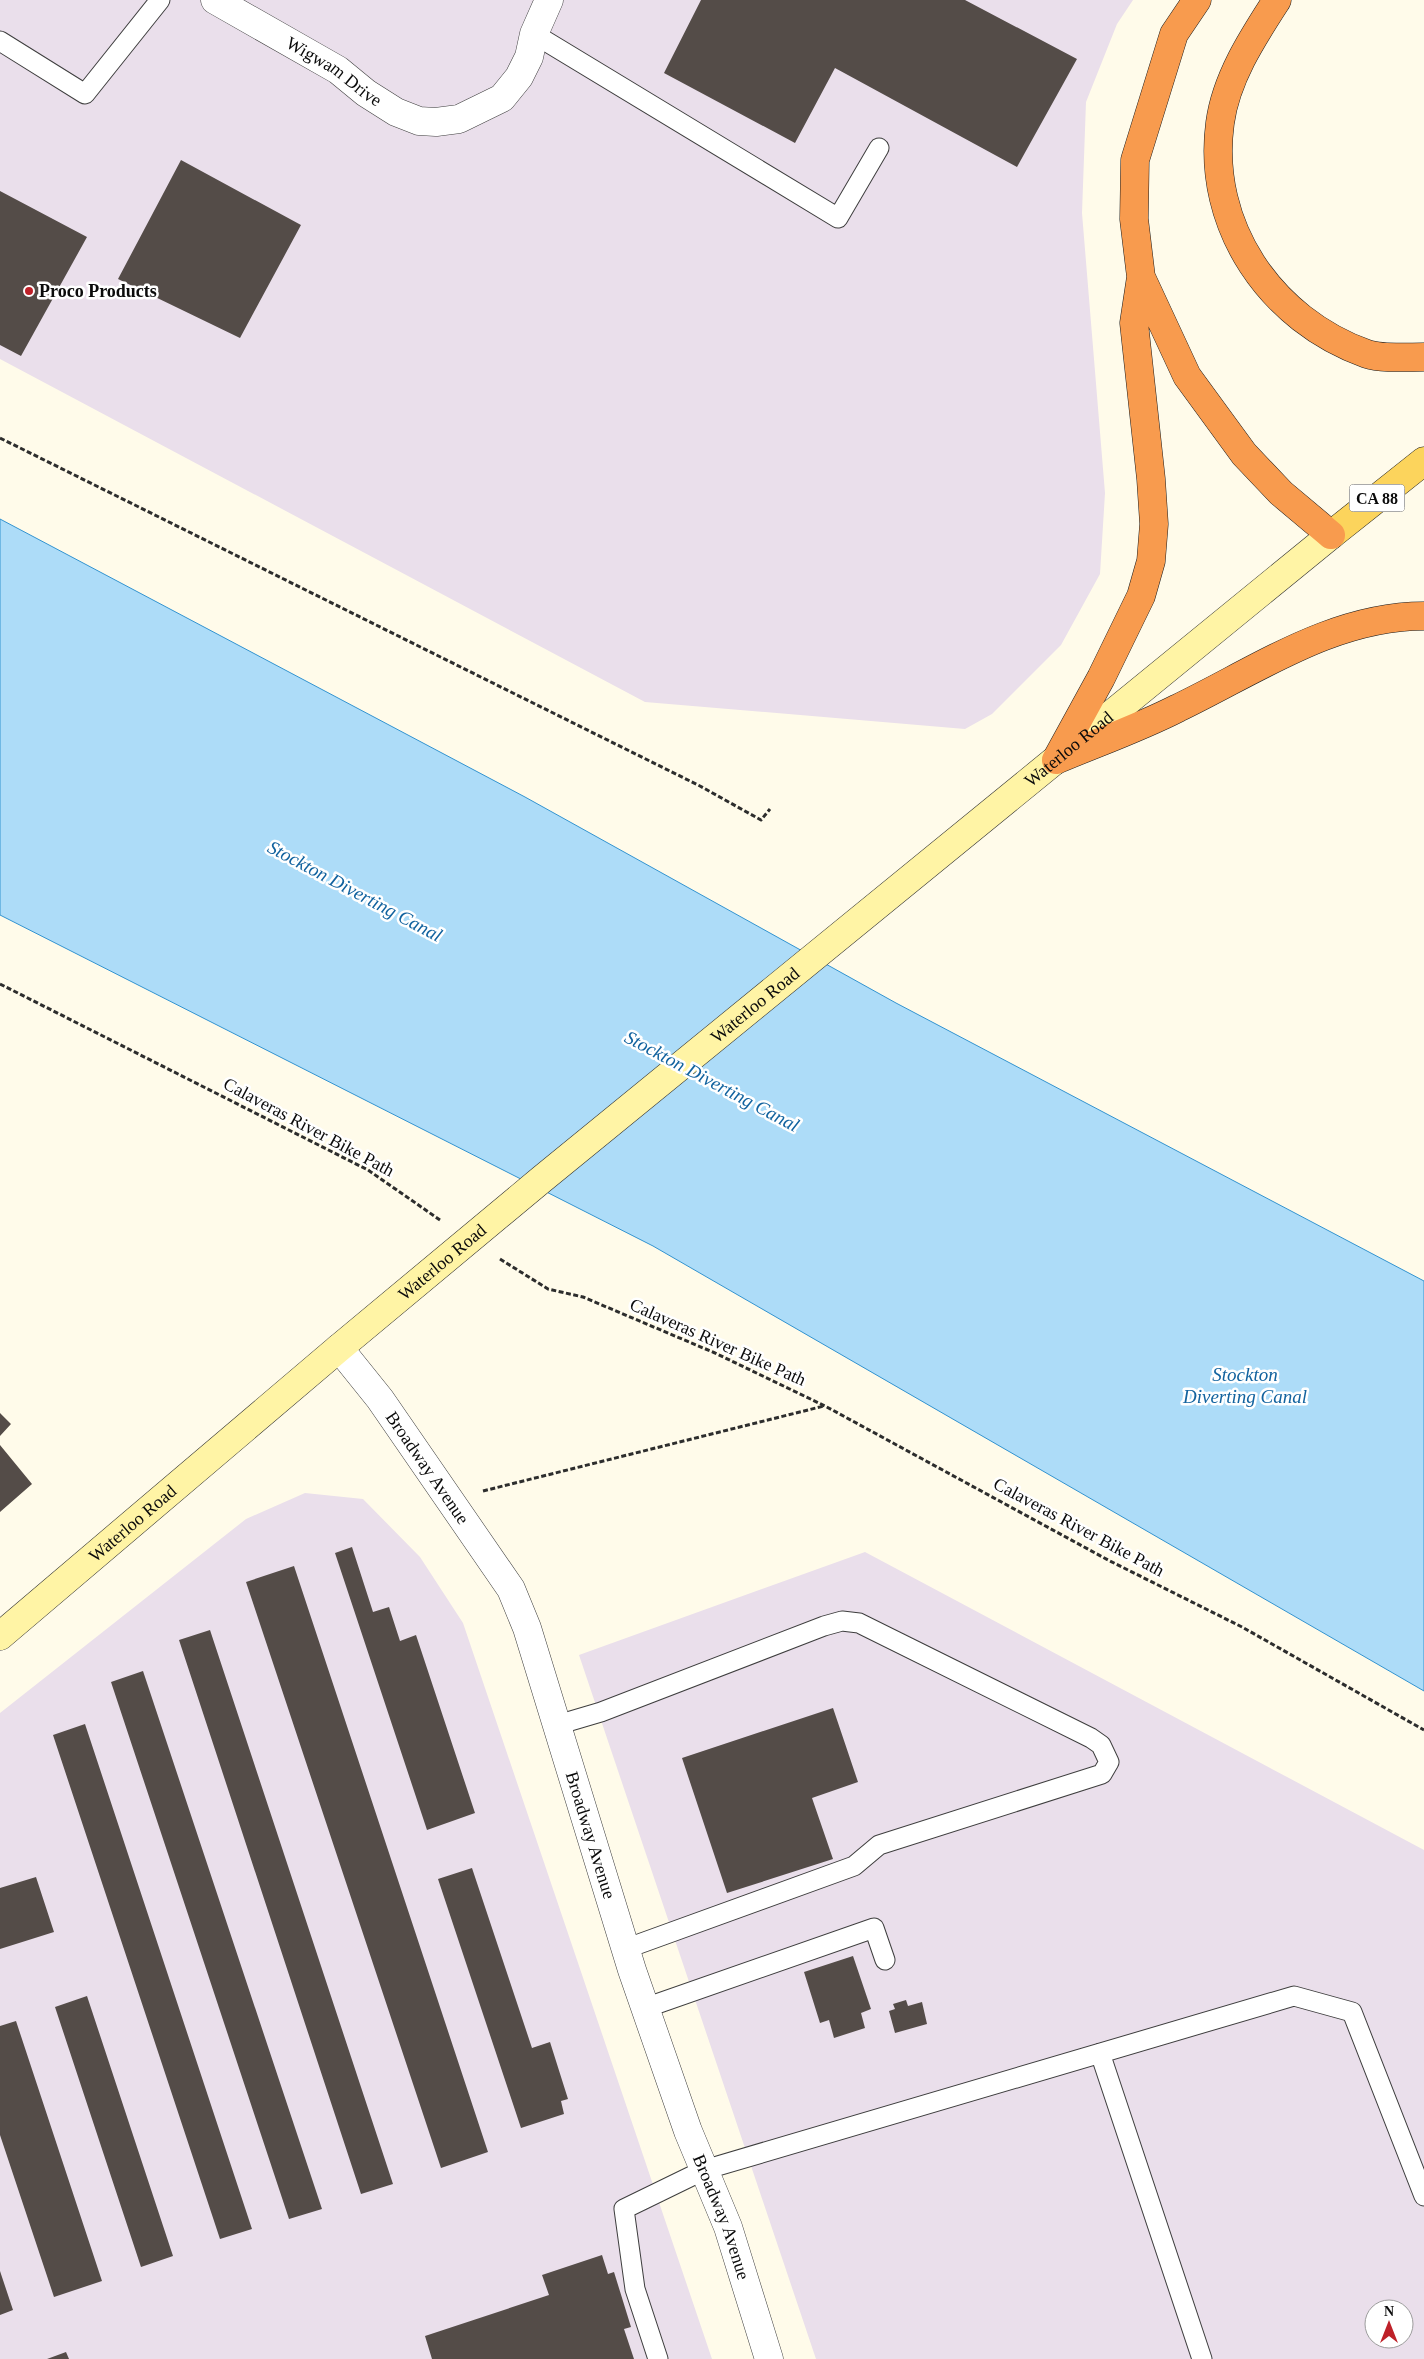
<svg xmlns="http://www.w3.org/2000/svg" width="1424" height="2359" font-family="'Times New Roman',serif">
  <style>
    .industrial { fill: #eadfeb; fill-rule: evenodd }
    .water { fill: #addcf8; stroke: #3293d0 }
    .building { fill: #544c48 }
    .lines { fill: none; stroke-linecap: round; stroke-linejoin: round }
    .service-casing { stroke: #3e3e3e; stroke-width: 21 }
    .minor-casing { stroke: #3e3e3e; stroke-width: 29 }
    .secondary-casing { stroke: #2d2d2d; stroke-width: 29 }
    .primary-casing { stroke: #1c1c1c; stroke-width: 29 }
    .motorway-casing { stroke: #1c1c1c; stroke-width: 29 }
    .path { stroke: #2d2d2d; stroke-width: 3; stroke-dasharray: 5 2.5; stroke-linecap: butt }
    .service { stroke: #fff; stroke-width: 19 }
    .minor { stroke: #fff; stroke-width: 28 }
    .secondary { stroke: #fff4a5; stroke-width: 28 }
    .primary { stroke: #fcd45c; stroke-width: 28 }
    .motorway { stroke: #f89b4e; stroke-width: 28 }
    .poi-dot { fill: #be2129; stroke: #fff; stroke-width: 2 }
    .labels { text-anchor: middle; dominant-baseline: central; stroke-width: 5; stroke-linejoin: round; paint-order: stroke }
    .shield { fill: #fff; stroke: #545454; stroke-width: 1 }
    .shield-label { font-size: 16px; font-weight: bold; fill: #0b0b0b }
    .street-label { font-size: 18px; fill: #0b0b0b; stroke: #fff }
    .poi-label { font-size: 18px; font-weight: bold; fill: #0b0b0b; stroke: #fff; text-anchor: start }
    .water-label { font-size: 19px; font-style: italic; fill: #12639f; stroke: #fff }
  </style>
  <rect width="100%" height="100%" fill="#fffbea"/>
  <path class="industrial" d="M0,0H1133L1117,24L1086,102L1082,213L1105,493L1100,574L1061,645L992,714L965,729L645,702L0,359Z
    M305,1493L363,1499L420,1557L463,1623L712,2359H0V1713L246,1519Z
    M865,1552L1424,1850V2359H816L579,1655ZM1374,2309H1404V2339H1374Z"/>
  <path class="water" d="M0,519L525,797L896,1003L1424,1281V1691L653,1246L0,915Z"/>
  <path class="building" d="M701,0H965L1077,59L1017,167L835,68L795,143L664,73Z
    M181,160L301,225L240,338L118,279Z
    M0,191L87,237L21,356L0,345Z
    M0,1413L11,1424L0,1436Z
    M0,1445L32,1484L0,1512Z
    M352,1547L373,1612L389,1607L400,1641L416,1635L475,1813L427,1830L335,1553Z
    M294,1566L488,2152L441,2168L246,1582Z
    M210,1630L393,2184L361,2194L179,1640Z
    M143,1671L322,2209L289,2219L111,1682Z
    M833,1708L858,1782L812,1798L833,1859L727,1893L682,1758Z
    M85,1724L252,2229L220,2239L53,1735Z
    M472,1868L532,2048L550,2042L568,2099L561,2101L564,2114L521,2128L438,1879Z
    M36,1877L54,1932L0,1949V1888Z
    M853,1956L871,2009L861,2013L865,2028L834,2038L829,2020L820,2023L804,1972Z
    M87,1996L173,2256L141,2267L55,2007Z
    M906,2000L908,2006L922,2002L927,2024L895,2033L889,2011L895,2009L893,2004Z
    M16,2021L102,2281L54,2297L0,2135V2026Z
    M602,2255L608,2274L614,2272L631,2327L624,2329L634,2359H432L425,2336L549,2295L542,2275Z
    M0,2271L13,2310L0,2315Z
    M66,2352L69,2359H47Z"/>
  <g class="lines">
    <defs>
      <path id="service" d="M534,34L838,218L879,148
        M0,41L85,94L160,0
        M557,1725L601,1712L824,1626L842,1621L859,1623L1091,1738L1101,1745L1109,1762L1102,1774L879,1845L854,1866L625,1949
        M645,2008L874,1928L885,1960
        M1100,2053L1202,2359
        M658,2359L635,2289L624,2209L704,2170L1294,1996L1352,2012L1424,2196"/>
      <g id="minor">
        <path id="s1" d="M215,0L338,70L366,93L396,112L419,121L436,122L459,119L502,98L519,77L529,57L534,34L549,0"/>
        <path id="s2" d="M339,1348L380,1399L511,1589L527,1628L632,1970L688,2131L728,2227L769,2359"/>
      </g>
      <g id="secondary">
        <path id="s3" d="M0,1636L339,1348L542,1179L1331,535"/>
      </g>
      <path id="primary" d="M1331,535L1424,461"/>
      <path id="motorway" d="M1277,0C1253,37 1226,78 1220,123C1206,226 1271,320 1367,354C1382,359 1408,357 1424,357
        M1141,277L1187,376L1244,454L1281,493L1331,535
        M1056,760L1101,678L1141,596L1151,561L1154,524L1151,479L1134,323L1141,277L1134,219L1135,160L1174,34L1197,0
        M1056,760C1096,743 1139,728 1178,708C1257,670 1333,616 1424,616"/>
    </defs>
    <use href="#service" class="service-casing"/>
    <use href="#minor" class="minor-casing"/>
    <use href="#secondary" class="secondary-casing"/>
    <use href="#primary" class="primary-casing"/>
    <use href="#motorway" class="motorway-casing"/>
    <path class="path" d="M0,438L700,786L761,820L770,809
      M0,984L368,1170L440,1220
      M500,1259L548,1289L583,1297L715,1353L825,1406L1108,1560L1242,1627L1424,1730
      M483,1491L824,1406"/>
    <use href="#service" class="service"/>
    <use href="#minor" class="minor"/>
    <use href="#secondary" class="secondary"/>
    <use href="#primary" class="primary"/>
    <use href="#motorway" class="motorway"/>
  </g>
  <circle class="poi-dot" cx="29" cy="291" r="5"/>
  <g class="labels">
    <rect class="shield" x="1349.5" y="484.5" width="55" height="27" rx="4"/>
    <g class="shield-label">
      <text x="1377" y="498">CA 88</text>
    </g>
    <g class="street-label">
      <text stroke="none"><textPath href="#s1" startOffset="139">Wigwam Drive</textPath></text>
      <text stroke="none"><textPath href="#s3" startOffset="1389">Waterloo Road</textPath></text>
      <text stroke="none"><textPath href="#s3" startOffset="984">Waterloo Road</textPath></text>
      <text transform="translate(309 1127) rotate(28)">Calaveras River Bike Path</text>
      <text stroke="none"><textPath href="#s3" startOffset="579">Waterloo Road</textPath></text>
      <text transform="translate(718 1342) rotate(24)">Calaveras River Bike Path</text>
      <text stroke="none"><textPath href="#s2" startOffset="149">Broadway Avenue</textPath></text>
      <text stroke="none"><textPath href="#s3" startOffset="174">Waterloo Road</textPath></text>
      <text transform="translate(1079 1527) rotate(28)">Calaveras River Bike Path</text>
      <text stroke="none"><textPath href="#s2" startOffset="555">Broadway Avenue</textPath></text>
      <text stroke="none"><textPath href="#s2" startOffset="959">Broadway Avenue</textPath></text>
    </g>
    <g class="poi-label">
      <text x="39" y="291">Proco Products</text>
    </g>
    <g class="water-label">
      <text transform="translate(355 891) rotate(28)">Stockton Diverting Canal</text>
      <text transform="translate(712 1081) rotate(28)">Stockton Diverting Canal</text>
      <text x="1245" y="1374">Stockton<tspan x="1245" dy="22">Diverting Canal</tspan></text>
    </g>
  </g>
  <g transform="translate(1389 2324)"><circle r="24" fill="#ffffff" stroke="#9d9d9d"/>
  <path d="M0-4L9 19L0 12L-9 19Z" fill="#be2129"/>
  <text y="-8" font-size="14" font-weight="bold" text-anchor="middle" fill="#0b0b0b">N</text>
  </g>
</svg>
